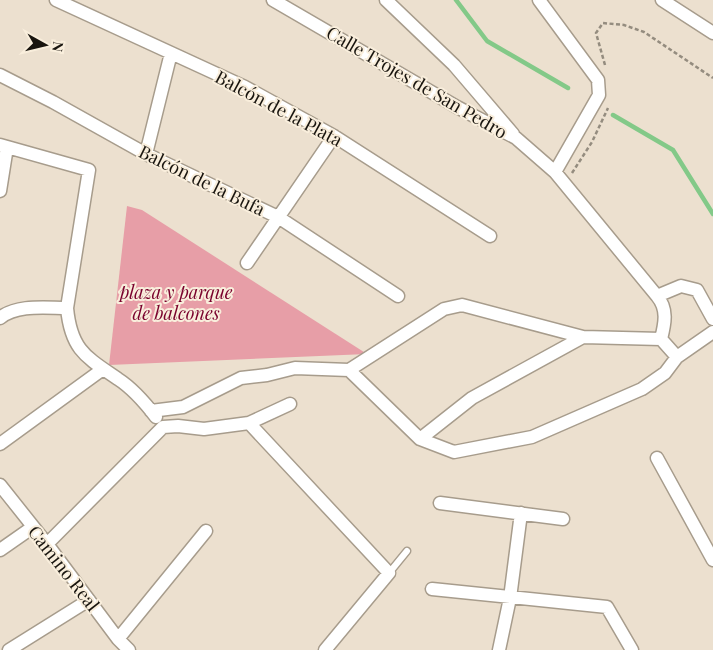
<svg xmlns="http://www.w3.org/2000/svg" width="713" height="650" font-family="'Playfair Display',serif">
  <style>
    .green { fill: #e79ea7 }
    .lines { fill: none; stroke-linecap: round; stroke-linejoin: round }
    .stream { stroke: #83c988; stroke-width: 4.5 }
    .lane-casing { stroke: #a79c8c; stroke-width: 9 }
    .street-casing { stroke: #a79c8c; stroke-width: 15 }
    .path { stroke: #948c7f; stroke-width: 2.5; stroke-dasharray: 4 2.5; stroke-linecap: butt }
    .lane { stroke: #fff; stroke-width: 6 }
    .street { stroke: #fff; stroke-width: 12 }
    .labels { text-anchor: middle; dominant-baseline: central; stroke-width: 4; stroke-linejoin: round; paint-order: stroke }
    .street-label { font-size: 18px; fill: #19150f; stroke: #f9eedc }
    .park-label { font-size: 18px; font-style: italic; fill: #79012c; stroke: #f9eedc }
  </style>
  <rect width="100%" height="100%" fill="#ece0cf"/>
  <path class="green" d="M127,206L142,210L367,354L109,365Z"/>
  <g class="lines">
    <path class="stream" d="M456,0L487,41L568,88
      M613,115L673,150L713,214"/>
    <defs>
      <path id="lane" d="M389,573L407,551"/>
      <path id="street" d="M56,0L245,87L334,136L490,236
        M273,0L457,107L516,138L555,172L657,296L681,286L697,290L713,319
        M386,0L454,65L513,134
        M539,0L598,80L599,95L555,172
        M662,0L713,33
        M0,75L53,102L146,154L278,217L398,296
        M0,145L89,170L67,308C71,350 86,357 118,379C132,388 146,404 156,417
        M146,154L171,53
        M0,191L7,147
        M247,263L334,136
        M657,296C668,309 665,323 661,339
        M0,318C17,304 46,308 67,308
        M677,357L713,332
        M151,411L183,407L241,378L267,375L295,368L349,370L444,309L462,305L583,337L661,339L677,357L665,373L642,389L532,437L454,452L420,439L349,370
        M249,423L290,404
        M163,427L178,426L204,429L249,423L389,573L325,650
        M420,439L472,398L583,337
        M0,444L103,369
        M657,458L713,560
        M0,485L47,544L118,639L129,650
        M440,503L563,519
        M47,544L163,427
        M0,550L33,527
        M432,589L607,607L632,650
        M118,639L206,531
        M9,650L89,600
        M499,650L510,598L521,513"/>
    </defs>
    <use href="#lane" class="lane-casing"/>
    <use href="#street" class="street-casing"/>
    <path class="path" d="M605,65L596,33L603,23L624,25L644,32L713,78
      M572,173L592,142L608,108"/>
    <use href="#lane" class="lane"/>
    <use href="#street" class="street"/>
  </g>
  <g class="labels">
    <g class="street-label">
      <text transform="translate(417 82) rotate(30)">Calle Trojes de San Pedro</text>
      <text transform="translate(279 108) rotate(28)">Balcón de la Plata</text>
      <text transform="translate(202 180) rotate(26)">Balcón de la Bufa</text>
      <text transform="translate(64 568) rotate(52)">Camino Real</text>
    </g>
    <g class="park-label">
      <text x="176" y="292">plaza y parque<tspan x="176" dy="21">de balcones</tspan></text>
    </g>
  </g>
  <g transform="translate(45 45) rotate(98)" stroke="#f9eedc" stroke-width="4" paint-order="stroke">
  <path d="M0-4L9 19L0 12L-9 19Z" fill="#19150f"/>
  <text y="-8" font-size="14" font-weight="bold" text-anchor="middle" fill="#19150f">N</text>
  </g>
</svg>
